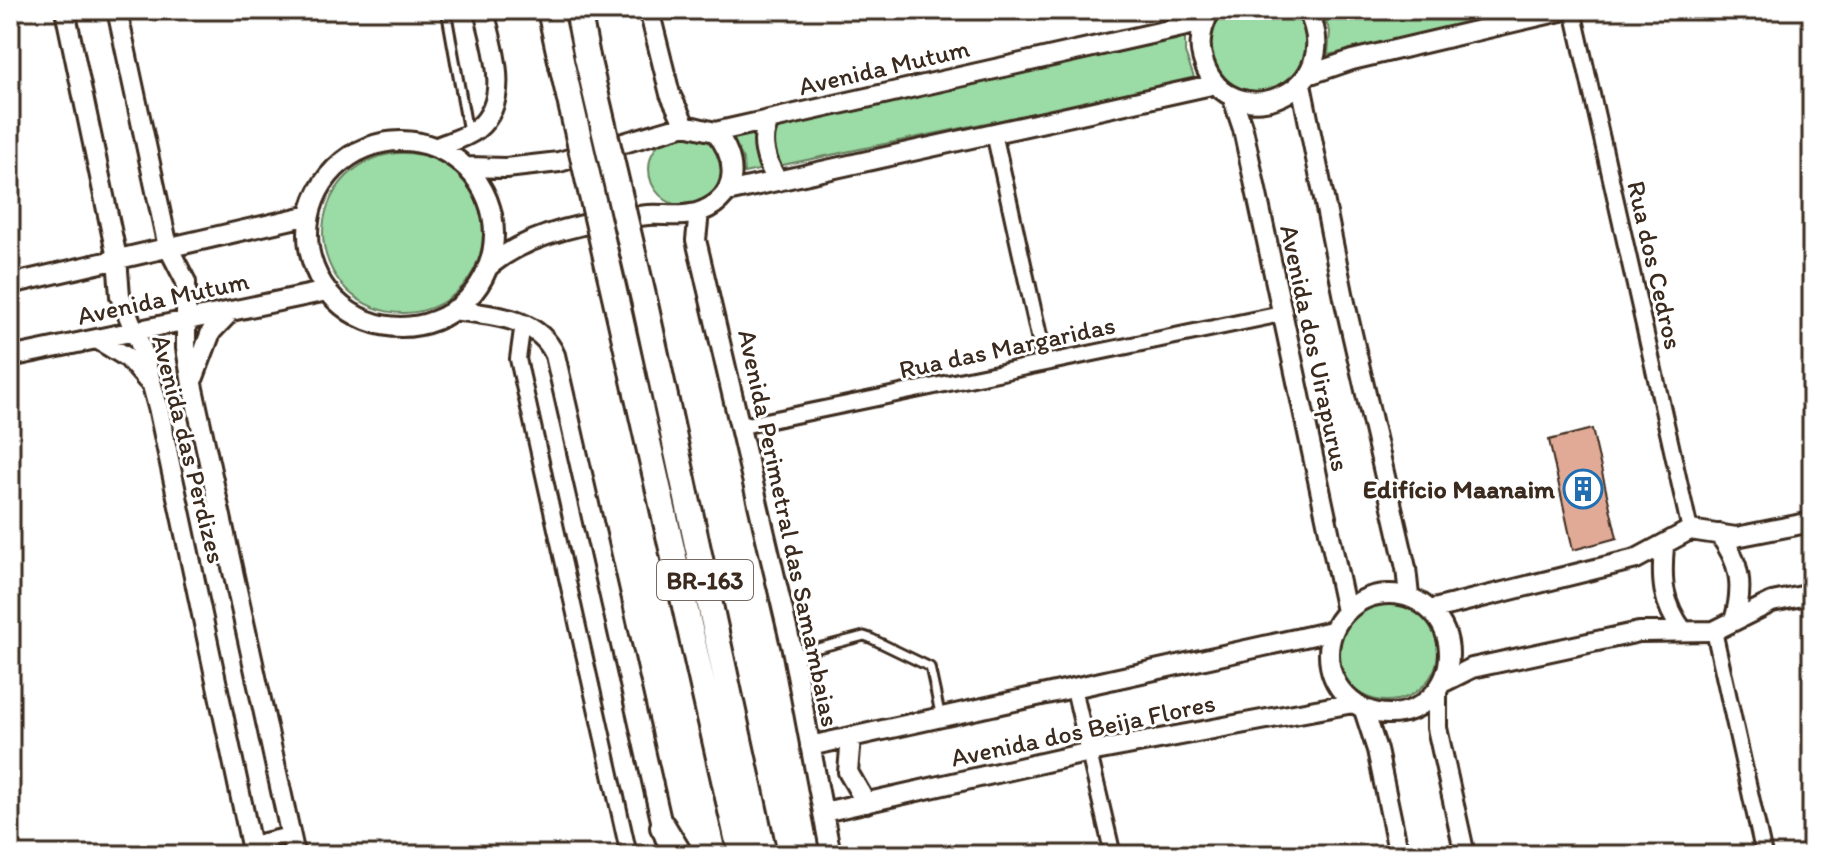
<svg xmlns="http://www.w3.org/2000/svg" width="1822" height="865" font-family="Itim,sans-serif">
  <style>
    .green { fill: #9bdba5; stroke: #6b8262; stroke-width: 2 }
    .building { fill: #e0aa97; stroke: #3b2a1e; stroke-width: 2 }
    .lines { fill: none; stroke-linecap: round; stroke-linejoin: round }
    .lane-casing { stroke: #3b2a1e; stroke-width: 13 }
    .street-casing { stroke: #3b2a1e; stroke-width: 20 }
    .secondary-casing { stroke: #3b2a1e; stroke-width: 24 }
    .highway-casing { stroke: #3b2a1e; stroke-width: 30 }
    .lane { stroke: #fff; stroke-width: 7 }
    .street { stroke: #fff; stroke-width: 14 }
    .secondary { stroke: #fff; stroke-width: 18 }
    .highway { stroke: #fff; stroke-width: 24 }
    .highway-bridge-casing { stroke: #3b2a1e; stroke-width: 30; stroke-linecap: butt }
    .highway-bridge { stroke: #fff; stroke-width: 24 }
    .labels { text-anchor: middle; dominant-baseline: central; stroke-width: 6; stroke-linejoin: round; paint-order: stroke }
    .shield { fill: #fff; stroke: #766a62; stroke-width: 2 }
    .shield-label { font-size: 24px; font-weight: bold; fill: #3b2a1e }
    .street-label { font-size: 26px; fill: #3b2a1e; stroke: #fff }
    .poi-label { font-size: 26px; font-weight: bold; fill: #3b2a1e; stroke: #fff; text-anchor: end }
  </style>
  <rect width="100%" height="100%" fill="#fff"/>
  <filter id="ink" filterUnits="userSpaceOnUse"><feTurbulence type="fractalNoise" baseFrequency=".0125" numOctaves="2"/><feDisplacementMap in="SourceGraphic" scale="16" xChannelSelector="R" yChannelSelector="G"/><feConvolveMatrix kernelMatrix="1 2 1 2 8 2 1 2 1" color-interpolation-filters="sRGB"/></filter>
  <g filter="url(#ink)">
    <path class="green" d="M1221,10H1296C1306,21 1309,36 1307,50C1292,131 1170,83 1221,10Z
      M1320,10H1530L1328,55L1330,31Z
      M1185,38V53L1195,80L744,173L743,159L731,135Z
      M649 169a37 37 0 1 1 74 0a37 37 0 1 1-74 0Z
      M323 233a80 80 0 1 1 160 0a80 80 0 1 1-160 0Z
      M1336 650a51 51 0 1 1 102 0a51 51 0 1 1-102 0Z"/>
    <path class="building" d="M1592,429L1617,538L1573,550L1549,440Z"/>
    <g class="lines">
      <defs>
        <path id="lane" d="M446,10L468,132
          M795,654L864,636L870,638L930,667L941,718"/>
        <path id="street" d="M1573,10L1690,530
          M994,133L1045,363
          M523,323L518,359L629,855
          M742,426L1281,314
          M1714,631L1764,855
          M1074,689L1113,855
          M251,844L290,835"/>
        <path id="secondary" d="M65,10L117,258L120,296L142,349L158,407L253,855
          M117,10L168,247L186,282V348L192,384L295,855
          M649,10L670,94L685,125
          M1211,10C1201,27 1197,44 1204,63C1231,140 1350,91 1307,10
          M1308,75L1352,60L1565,10
          M1301,84L1345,303L1406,568L1409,596
          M1232,96L1243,129L1346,611
          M770,120C758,139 766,163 778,181
          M715,132L1204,22
          M308 234a93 93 0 1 1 186 0a93 93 0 1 1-186 0Z
          M437,147C449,142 466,138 477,129C513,100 492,47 484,10
          M467,167L506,168L559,162L685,125L715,132C738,158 740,196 702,211C686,218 665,214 648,215C596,220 527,232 487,268
          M727,192L1216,84
          M699,212L696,240L701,261L793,654L831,855
          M10,284L310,215
          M453,310C489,315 538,316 555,355L665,838
          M97,339L128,358L147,380
          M10,357L327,291
          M194,377L211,332L231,311
          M1719,534C1741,563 1744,587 1734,621
          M1664,546C1661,580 1662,603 1683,631
          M1329 654a60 60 0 1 1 120 0a60 60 0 1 1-120 0Z
          M1430,610L1636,559L1690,530L1736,537L1812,522
          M1442,683L1472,668L1639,632L1714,631L1772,602L1812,594
          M1437,690V728L1465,855
          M1364,710L1377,750L1399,855
          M851,737L848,772L866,803
          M810,746L1332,631
          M824,812L1090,752L1353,703"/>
        <path id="highway" d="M550,10L562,65
          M578,10L587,57
          M645,304L764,855
          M618,309L741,855
          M663,827L680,855"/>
      </defs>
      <use href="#lane" class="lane-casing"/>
      <use href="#street" class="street-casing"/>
      <use href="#secondary" class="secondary-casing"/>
      <use href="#highway" class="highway-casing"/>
      <use href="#lane" class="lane"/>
      <use href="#street" class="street"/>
      <use href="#secondary" class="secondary"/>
      <use href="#highway" class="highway"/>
      <defs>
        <path id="highway-bridge" d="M587,57L645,304
          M562,65L618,309"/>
      </defs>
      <use href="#highway-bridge" class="highway-bridge-casing"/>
      <use href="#highway-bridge" class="highway-bridge"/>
    </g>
  </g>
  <defs>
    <symbol id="building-ring" viewBox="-11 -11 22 22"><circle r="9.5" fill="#fff" stroke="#1f6fb2" stroke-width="1.5"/><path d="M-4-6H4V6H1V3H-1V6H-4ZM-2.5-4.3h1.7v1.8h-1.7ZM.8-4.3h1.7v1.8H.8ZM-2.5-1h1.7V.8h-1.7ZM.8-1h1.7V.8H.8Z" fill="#1f6fb2"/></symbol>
  </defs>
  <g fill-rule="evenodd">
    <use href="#building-ring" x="1561" y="467" width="44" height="44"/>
  </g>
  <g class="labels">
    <rect class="shield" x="657" y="560" width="96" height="40" rx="6"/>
    <g class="shield-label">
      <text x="705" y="580">BR-163</text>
    </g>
    <g class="street-label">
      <text transform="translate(884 67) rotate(-13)">Avenida Mutum</text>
      <text transform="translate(1655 265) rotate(77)">Rua dos Cedros</text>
      <text transform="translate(163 298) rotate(-12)">Avenida Mutum</text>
      <text transform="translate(1007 347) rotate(-12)">Rua das Margaridas</text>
      <text transform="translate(1315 348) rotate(78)">Avenida dos Uirapurus</text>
      <text transform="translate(189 449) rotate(76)">Avenida das Perdizes</text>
      <text transform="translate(789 528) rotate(78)">Avenida Perimetral das Samambaias</text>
      <text transform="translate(1083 730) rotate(-12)">Avenida dos Beija Flores</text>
    </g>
    <g class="poi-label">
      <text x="1555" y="489">Edifício Maanaim</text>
    </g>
  </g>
  <rect width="1822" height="865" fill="none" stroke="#fff" stroke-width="40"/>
  <rect x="20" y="20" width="1782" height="825" fill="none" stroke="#3b2a1e" stroke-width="3" filter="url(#ink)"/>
</svg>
